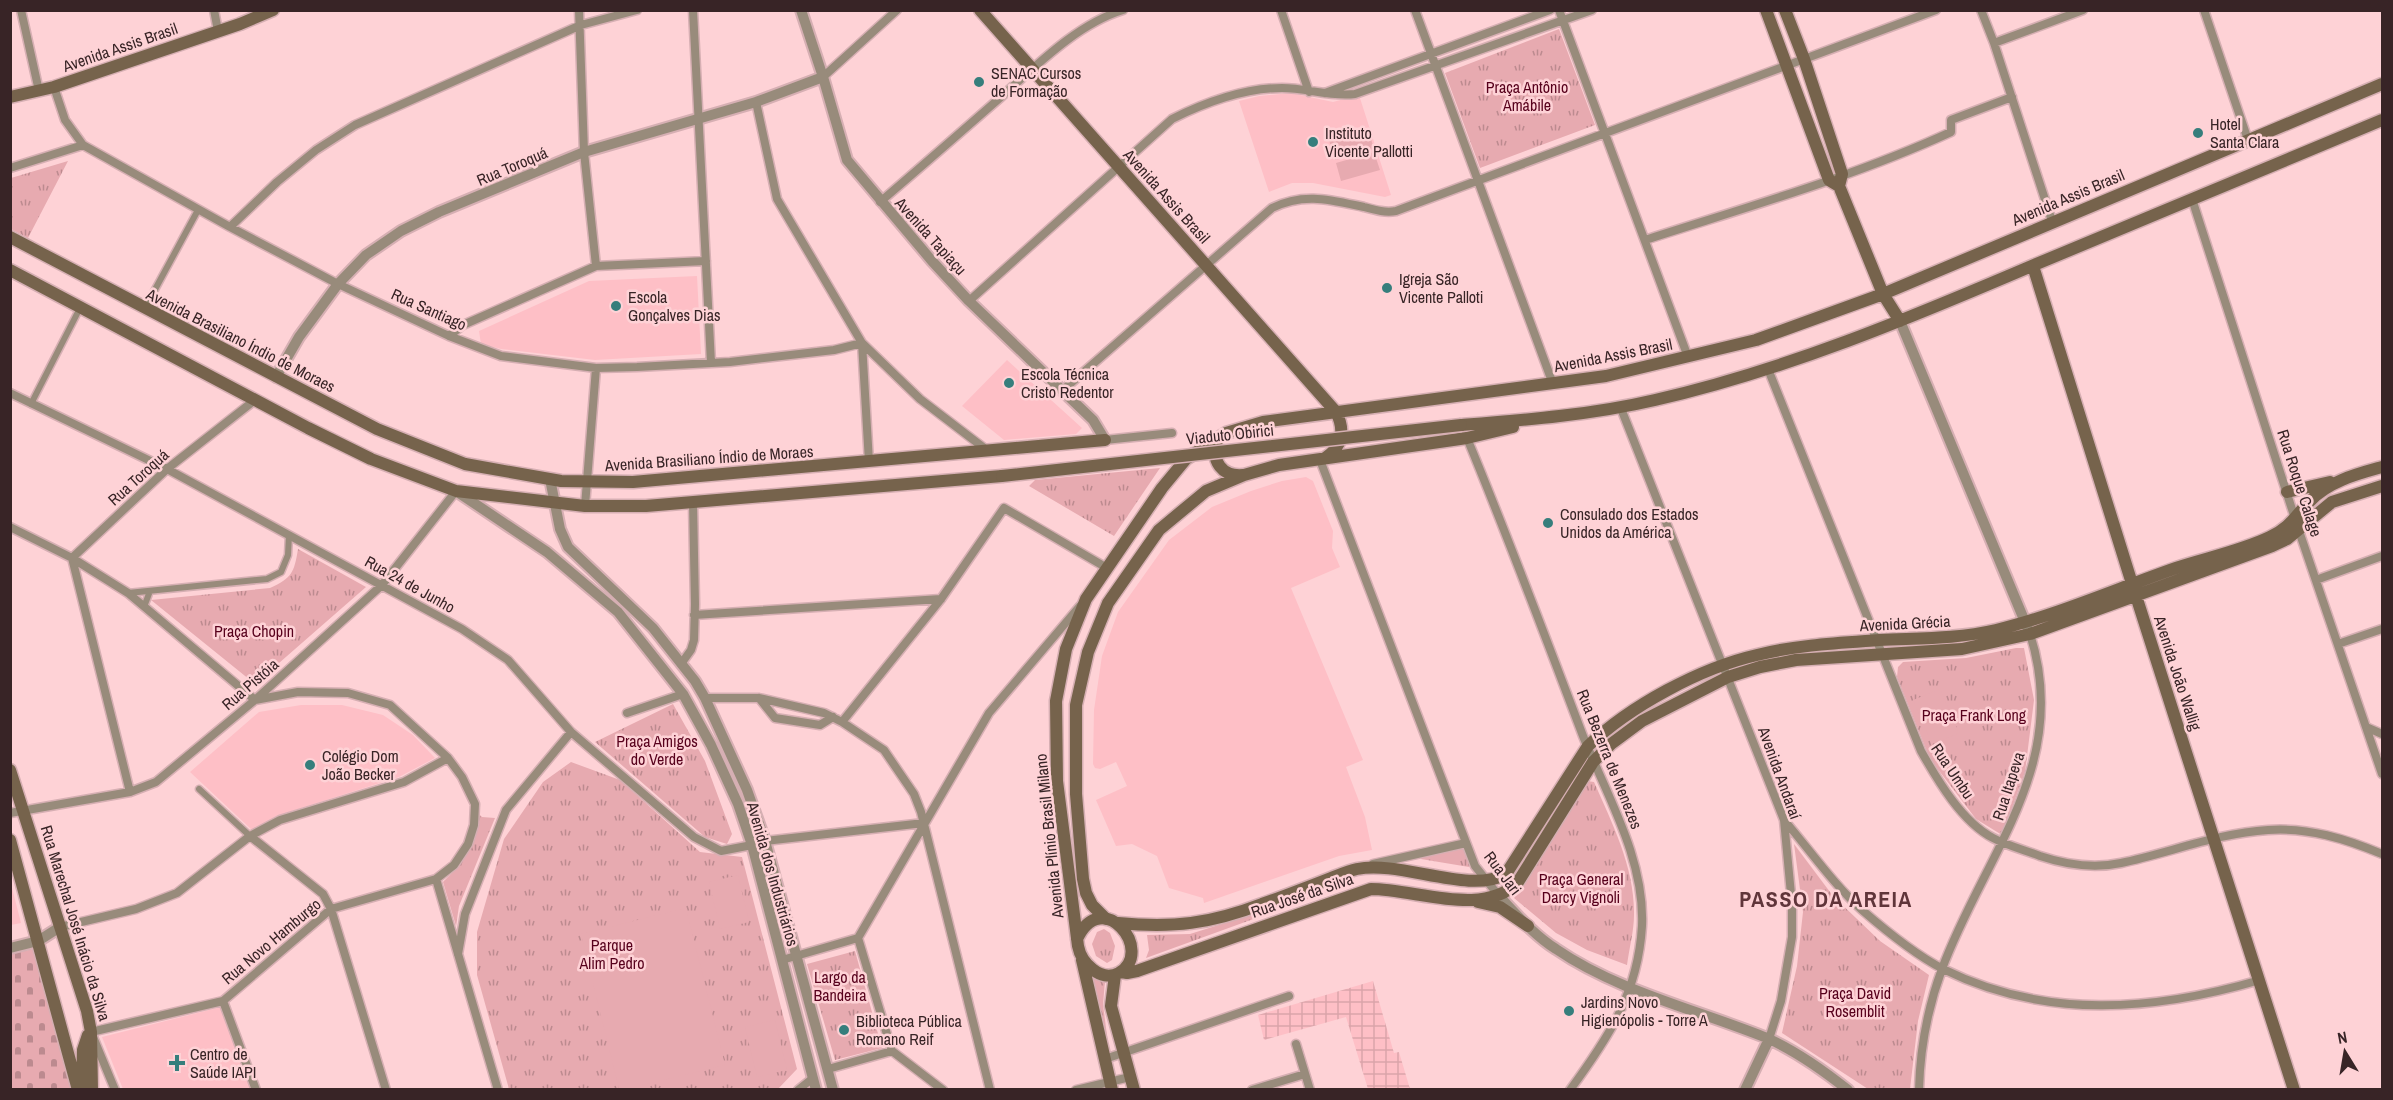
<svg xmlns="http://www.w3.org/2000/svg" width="2393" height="1100" font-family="'Archivo Narrow',sans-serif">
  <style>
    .built { fill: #febfc6 }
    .industrial { fill: url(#industrial-grid) }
    .grass { fill: url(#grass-tufts) }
    .cemetery { fill: url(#cemetery-stones) }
    .garden { fill: #e7aab0 }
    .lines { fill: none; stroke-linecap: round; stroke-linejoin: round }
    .pedestrian-casing { stroke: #d6afb3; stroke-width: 9 }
    .minor-casing { stroke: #d6afb3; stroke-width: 11 }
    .tertiary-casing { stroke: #d6afb3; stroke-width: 14 }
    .secondary-casing { stroke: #d6afb3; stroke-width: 15 }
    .pedestrian { stroke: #988b7b; stroke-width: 6 }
    .minor { stroke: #988b7b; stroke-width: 8 }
    .tertiary { stroke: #988b7b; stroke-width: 10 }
    .secondary { stroke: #76634c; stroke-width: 12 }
    .secondary-bridge-casing { stroke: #d6afb3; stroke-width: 15; stroke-linecap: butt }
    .secondary-bridge { stroke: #76634c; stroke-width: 12 }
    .poi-dot { fill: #367e7c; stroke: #fed2d6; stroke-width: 2 }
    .labels { text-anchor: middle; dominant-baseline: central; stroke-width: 5; stroke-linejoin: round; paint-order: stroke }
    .street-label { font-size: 16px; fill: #382426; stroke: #fed2d6 }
    .poi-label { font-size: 16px; fill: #382426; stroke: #fed2d6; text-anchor: start }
    .park-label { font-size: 16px; fill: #57001c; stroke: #fed2d6 }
    .district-label { font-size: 22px; font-weight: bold; letter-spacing: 1.5px; fill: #60353a; stroke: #fed2d6 }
  </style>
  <defs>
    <pattern id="industrial-grid" width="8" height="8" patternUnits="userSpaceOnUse" patternTransform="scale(1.5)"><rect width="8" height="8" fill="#febfc6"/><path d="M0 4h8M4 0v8" fill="none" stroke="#daa4aa"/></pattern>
    <pattern id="grass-tufts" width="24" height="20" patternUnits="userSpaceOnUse" patternTransform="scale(1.5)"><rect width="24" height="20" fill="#e7aab0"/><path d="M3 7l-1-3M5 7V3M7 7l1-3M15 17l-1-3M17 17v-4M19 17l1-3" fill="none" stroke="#bc8a8f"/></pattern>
    <pattern id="cemetery-stones" width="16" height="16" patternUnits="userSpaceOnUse" patternTransform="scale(1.5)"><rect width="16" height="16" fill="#e7aab0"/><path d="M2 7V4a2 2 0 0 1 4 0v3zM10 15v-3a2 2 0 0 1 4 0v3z" fill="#bc8a8f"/></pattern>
  </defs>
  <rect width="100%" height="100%" fill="#fed2d6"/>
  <path class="built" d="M1291,93L1333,102L1359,95L1391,195L1385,197L1313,183H1292L1269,192L1239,101L1259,96Z
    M697,276L701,354L595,360L501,349L481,344L479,331L589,281Z
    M1007,360L1082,428L1076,434L1004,440L962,406Z
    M1306,477L1313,481L1333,531L1332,548L1340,567L1291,588L1363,760L1346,767L1365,817L1372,850L1339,856L1204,903L1203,898L1169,888L1157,856L1132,844L1116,846L1096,800L1127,786L1116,762L1100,769L1095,768L1093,764L1094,710L1102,656L1118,612L1169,540L1212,507L1251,491L1282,481Z
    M301,705H342L383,715L413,735L435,758L399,777L276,816L252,830L190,772L259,712Z
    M11,884L21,923L11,925H10Z
    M221,1007L251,1089H123L102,1037Z"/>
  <path class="industrial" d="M1373,981L1394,1053L1399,1052L1410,1089H1368L1346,1017L1264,1040L1258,1015Z"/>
  <path class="grass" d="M1559,29L1595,125L1480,168L1445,73Z
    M68,161L28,238L11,229V178Z
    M1160,468L1114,536L1029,486L1035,480Z
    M298,549L366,587L255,684L151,600L270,588C292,578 294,573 298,549Z
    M2016,648H2024L2034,700L2025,772L2002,835L1976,819L1930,759L1897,677L1898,667L1903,662L1966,658Z
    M673,704L705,761L732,834L727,844L705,837L595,742Z
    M571,762L620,780L700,852L742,857L797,1069L778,1089H509L477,975V932L504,839L543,782Z
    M1587,781L1594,782C1612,823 1635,868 1634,915C1634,931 1629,949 1627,965L1587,950L1556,933L1514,898Z
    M478,813L482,817L495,818L459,906L456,926L443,882C463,863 480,842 478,813Z
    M1794,844L1833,896L1880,941L1929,975L1918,1021L1910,1089H1868L1782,1033L1797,966L1803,912Z
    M1464,847L1471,864L1469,867L1421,859L1422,857Z
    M1352,883L1146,958L1149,950L1147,935L1190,934Z
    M1104,929L1110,933L1115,946L1112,960L1107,963L1096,956L1092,944L1097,932Z
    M855,951L882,1048L835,1060L807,964Z
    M1089,972L1105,980L1103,1005L1109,1050Z"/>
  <path class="cemetery" d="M33,949L71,1089H11V954Z"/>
  <path class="garden" d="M1368,129L1374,149L1335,160L1329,140Z
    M1374,152L1380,170L1341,181L1336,163Z
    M1940,689L1959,733L1932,744L1913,700Z
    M738,875L749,922L720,929L709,882Z
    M686,908L725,1065L627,1089H619L581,934Z
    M775,1020L787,1070L757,1077L745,1027Z"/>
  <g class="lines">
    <defs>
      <path id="pedestrian" d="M145,308L198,210
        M31,404L80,308
        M128,593L267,579L281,572L288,555L289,535
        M144,607L150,591
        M199,789L250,836"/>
      <path id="minor" d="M21,10L39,91
        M214,10L218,31
        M579,10L584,152L596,266
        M693,10L711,363
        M1281,10L1309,92
        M1415,10L1553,384
        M1559,10L1688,357
        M1981,10L1994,43L2052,221
        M2204,10L2248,140
        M1994,43L2083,10
        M823,77L897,10
        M54,87L65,120L83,145L230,227L338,284L449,336L501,356L596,368L637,367L730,362L834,350L862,343
        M1325,93L1550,10
        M756,102L777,199L862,343L920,399L988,451
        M10,168L83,145
        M2192,199L2299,531L2382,774
        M880,202C921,167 961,132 1001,97C1036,66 1077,24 1123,10
        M230,227L277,182L316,150L355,125L581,25L637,10
        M1645,240C1747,207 1853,177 1951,132V120L2012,97
        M969,301L1172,119C1206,102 1243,88 1282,88C1307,88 1330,97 1355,94L1592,10
        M449,336L463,325L596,266L706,261
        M862,343L869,462
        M1768,369L1921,751C1938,781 1962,822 1993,838C2008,846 2025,850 2040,856C2067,865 2093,869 2121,863C2169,853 2218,833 2268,830C2308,827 2346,839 2382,854
        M1063,390L1272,208C1304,192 1331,200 1364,207C1375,210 1385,213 1396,211L1936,10
        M10,393L167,469L462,629L508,660L571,732L694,837L721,851L752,845
        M1620,406L1784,820L1792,905V937L1781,1001L1769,1039
        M1467,438C1508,537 1545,636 1583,736C1607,796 1645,859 1642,926C1638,993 1609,1037 1570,1090
        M1105,440L1172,433
        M1320,460L1475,866L1499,896
        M585,506L596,368
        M10,527L72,558L128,593L255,700
        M2316,580L2382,556
        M694,615L941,599
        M2338,644L2382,629
        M681,664L691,650L694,640L695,604L693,503
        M705,698H759L824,713L842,722L884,750L914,794L921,812L990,1090
        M759,698L775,718L820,725L833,717
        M627,713L683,694
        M842,722L941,599L1004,508L1107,568
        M2366,727L2382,734
        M130,792L72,558L167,469L255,400
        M10,813L130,792L156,782L255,700L382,585L456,491
        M1784,820C1809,849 1834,885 1862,910C1885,930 1916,955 1943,969C2046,1020 2154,1011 2260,980
        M250,836L323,894L331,909L386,1090
        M765,841L924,823
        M1373,864L1466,843
        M436,879L498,1090
        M60,927L136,909L177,893L250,836L280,820L404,782L448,758
        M858,938L892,1051
        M458,954L465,914L506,810L571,732
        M782,960L858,938L989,713L1080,606
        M223,1001L256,1090
        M1296,1044L1310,1090
        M1105,1059L1289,996
        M828,1069L892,1051L943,1090
        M115,1090L91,1032L223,1001L331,909L436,879L454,865L468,844L474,825L475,804L462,777L448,758L390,705L348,693L298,692L255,700
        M798,1090L813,1078
        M1076,1090L1130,1077
        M1252,1090L1305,1074
        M1919,1090C1920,1049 1928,1007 1942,969C1984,855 2072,765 2030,634"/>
      <path id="tertiary" d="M801,10L823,77L847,160L932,261L969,301L1093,420L1105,440
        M1900,321L2030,634
        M276,377L299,337L338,284L366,255L401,231L439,212L584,152L756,102L823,77
        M550,479L560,529L568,547L653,628L695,681L705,698L747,790L765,841L833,1090
        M456,491L547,552L618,612L683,694L711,745L738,804L752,845L816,1090
        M1499,896C1517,915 1534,935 1556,949C1617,991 1698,1010 1767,1038C1796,1051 1823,1070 1848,1090
        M10,948L38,941L60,927
        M1745,1090L1769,1039"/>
      <path id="secondary" d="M980,10L1336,412C1345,429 1343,447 1325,458
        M1766,10L1829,180L1839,186
        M1785,10L1804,59L1842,174L1839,186L1883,294L1900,321
        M10,97L54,87L240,24L273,10
        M10,237L377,429L465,464L561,481L633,482L1105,440
        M2033,266L2129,574L2294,1090
        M10,270L308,428L371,459L456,491L585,506H646L1002,476
        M1461,425C1525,420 1591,415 1655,400C1786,370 1910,318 2034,265C2150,217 2266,168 2382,120
        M1217,442C1211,461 1222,477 1243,475
        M2287,492L2330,482
        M10,770L87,1011L91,1032L92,1090
        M10,840L78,1090
        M1478,902L1500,907L1528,926
        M1106,919L1092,905L1086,893L1083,879L1076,794V705L1088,652L1108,603L1159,530L1206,491L1244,475L1279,465L1467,438L1513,427
        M1118,923C1173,928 1210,924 1262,904C1285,896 1308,887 1331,878C1339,875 1348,871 1357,869C1401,860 1469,895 1506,874L1588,746C1630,706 1700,668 1757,655C1797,645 1838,643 1879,640C1918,638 1957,639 1996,630C2057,615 2116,589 2176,568C2206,558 2241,551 2270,537C2291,527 2295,516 2310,501C2329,481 2357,474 2382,467
        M1077,939C1102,885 1156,951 1119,973C1100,983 1081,962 1078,946L1057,781L1056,701L1066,649L1086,599L1162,488L1186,459L1226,433L1263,422L1606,376L1756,340L1883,294L2382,84
        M1082,960L1112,1090
        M1121,972L1127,973L1137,971L1371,889C1416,889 1483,918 1518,882L1593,762L1611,744L1642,721L1728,677L1760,667L1796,660L1962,649L2030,634L2272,546L2287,539L2332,502L2382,486
        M1115,975L1111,1006L1134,1090
        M82,1088L83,1050L88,1035"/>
    </defs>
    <use href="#pedestrian" class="pedestrian-casing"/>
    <use href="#minor" class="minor-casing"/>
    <use href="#tertiary" class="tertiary-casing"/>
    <use href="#secondary" class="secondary-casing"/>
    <use href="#pedestrian" class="pedestrian"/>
    <use href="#minor" class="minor"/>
    <use href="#tertiary" class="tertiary"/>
    <use href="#secondary" class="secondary"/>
    <defs>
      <path id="secondary-bridge" d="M1002,476L1461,425"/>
    </defs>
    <use href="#secondary-bridge" class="secondary-bridge-casing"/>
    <use href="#secondary-bridge" class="secondary-bridge"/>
  </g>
  <g class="poi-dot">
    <circle cx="979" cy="82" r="6"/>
    <circle cx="2198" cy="133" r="6"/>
    <circle cx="1313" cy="142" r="6"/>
    <circle cx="1387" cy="288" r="6"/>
    <circle cx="616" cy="306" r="6"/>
    <circle cx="1009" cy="383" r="6"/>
    <circle cx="1548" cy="523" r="6"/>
    <circle cx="310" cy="765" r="6"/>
    <circle cx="1569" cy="1011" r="6"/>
    <circle cx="844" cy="1030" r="6"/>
    <path d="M174 1054h6v6h6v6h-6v6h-6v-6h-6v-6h6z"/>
  </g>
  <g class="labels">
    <g class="street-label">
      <text transform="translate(120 47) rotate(-19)">Avenida Assis Brasil</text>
      <text transform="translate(512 166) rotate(-23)">Rua Toroquá</text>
      <text transform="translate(1167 196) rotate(48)">Avenida Assis Brasil</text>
      <text transform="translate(2068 197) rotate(-23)">Avenida Assis Brasil</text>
      <text transform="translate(931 236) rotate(48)">Avenida Tapiaçu</text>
      <text transform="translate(429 309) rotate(24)">Rua Santiago</text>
      <text transform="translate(241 340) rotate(27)">Avenida Brasiliano Índio de Moraes</text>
      <text transform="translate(1613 355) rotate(-11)">Avenida Assis Brasil</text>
      <text transform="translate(1230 434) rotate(-6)">Viaduto Obirici</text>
      <text transform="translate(709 458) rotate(-4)">Avenida Brasiliano Índio de Moraes</text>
      <text transform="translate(138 477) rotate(-42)">Rua Toroquá</text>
      <text transform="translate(2300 483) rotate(72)">Rua Roque Calage</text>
      <text transform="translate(410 584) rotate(29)">Rua 24 de Junho</text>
      <text transform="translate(1905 623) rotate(-3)">Avenida Grécia</text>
      <text transform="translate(2178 673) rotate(72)">Avenida João Wallig</text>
      <text transform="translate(250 684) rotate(-41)">Rua Pistóia</text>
      <text transform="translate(1610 759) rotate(68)">Rua Bezerra de Menezes</text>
      <text transform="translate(1953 771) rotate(56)">Rua Umbu</text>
      <text transform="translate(1780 773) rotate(70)">Avenida Andaraí</text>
      <text transform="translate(2008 786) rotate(-72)">Rua Itapeva</text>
      <text transform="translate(1049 836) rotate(-96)">Avenida Plínio Brasil Milano</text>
      <text transform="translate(1503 873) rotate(53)">Rua Jari</text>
      <text transform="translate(773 874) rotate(74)">Avenida dos Industriários</text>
      <text transform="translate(1302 895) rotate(-19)">Rua José da Silva</text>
      <text transform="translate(76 923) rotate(73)">Rua Marechal José Inácio da Silva</text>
      <text transform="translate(271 941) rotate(-40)">Rua Novo Hamburgo</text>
    </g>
    <g class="poi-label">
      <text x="991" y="73">SENAC Cursos<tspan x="991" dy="18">de Formação</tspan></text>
      <text x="2210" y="124">Hotel<tspan x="2210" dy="18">Santa Clara</tspan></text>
      <text x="1325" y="133">Instituto<tspan x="1325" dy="18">Vicente Pallotti</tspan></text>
      <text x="1399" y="279">Igreja São<tspan x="1399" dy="18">Vicente Palloti</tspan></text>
      <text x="628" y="297">Escola<tspan x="628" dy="18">Gonçalves Dias</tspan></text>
      <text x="1021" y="374">Escola Técnica<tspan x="1021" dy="18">Cristo Redentor</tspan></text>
      <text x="1560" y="514">Consulado dos Estados<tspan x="1560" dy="18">Unidos da América</tspan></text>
      <text x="322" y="756">Colégio Dom<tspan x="322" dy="18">João Becker</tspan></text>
      <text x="1581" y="1002">Jardins Novo<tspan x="1581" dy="18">Higienópolis - Torre A</tspan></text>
      <text x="856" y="1021">Biblioteca Pública<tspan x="856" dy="18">Romano Reif</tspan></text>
      <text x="190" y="1054">Centro de<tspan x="190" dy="18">Saúde IAPI</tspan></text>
    </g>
    <g class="park-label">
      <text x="1527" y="87">Praça Antônio<tspan x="1527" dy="18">Amábile</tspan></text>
      <text x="254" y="631">Praça Chopin</text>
      <text x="1974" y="715">Praça Frank Long</text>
      <text x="657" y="741">Praça Amigos<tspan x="657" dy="18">do Verde</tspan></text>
      <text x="1581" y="879">Praça General<tspan x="1581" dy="18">Darcy Vignoli</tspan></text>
      <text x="612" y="945">Parque<tspan x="612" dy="18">Alim Pedro</tspan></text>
      <text x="840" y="977">Largo da<tspan x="840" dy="18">Bandeira</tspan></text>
      <text x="1855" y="993">Praça David<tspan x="1855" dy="18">Rosemblit</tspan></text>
    </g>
    <g class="district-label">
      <text x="1826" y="899">PASSO DA AREIA</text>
    </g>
  </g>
  <rect width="2393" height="1100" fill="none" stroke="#382426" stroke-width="24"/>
  <g transform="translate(2345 1052) rotate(349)" stroke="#fed2d6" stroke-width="4.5" paint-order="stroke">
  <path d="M0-4.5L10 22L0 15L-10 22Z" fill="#382426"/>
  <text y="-9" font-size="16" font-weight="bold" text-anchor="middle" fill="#382426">N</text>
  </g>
</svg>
